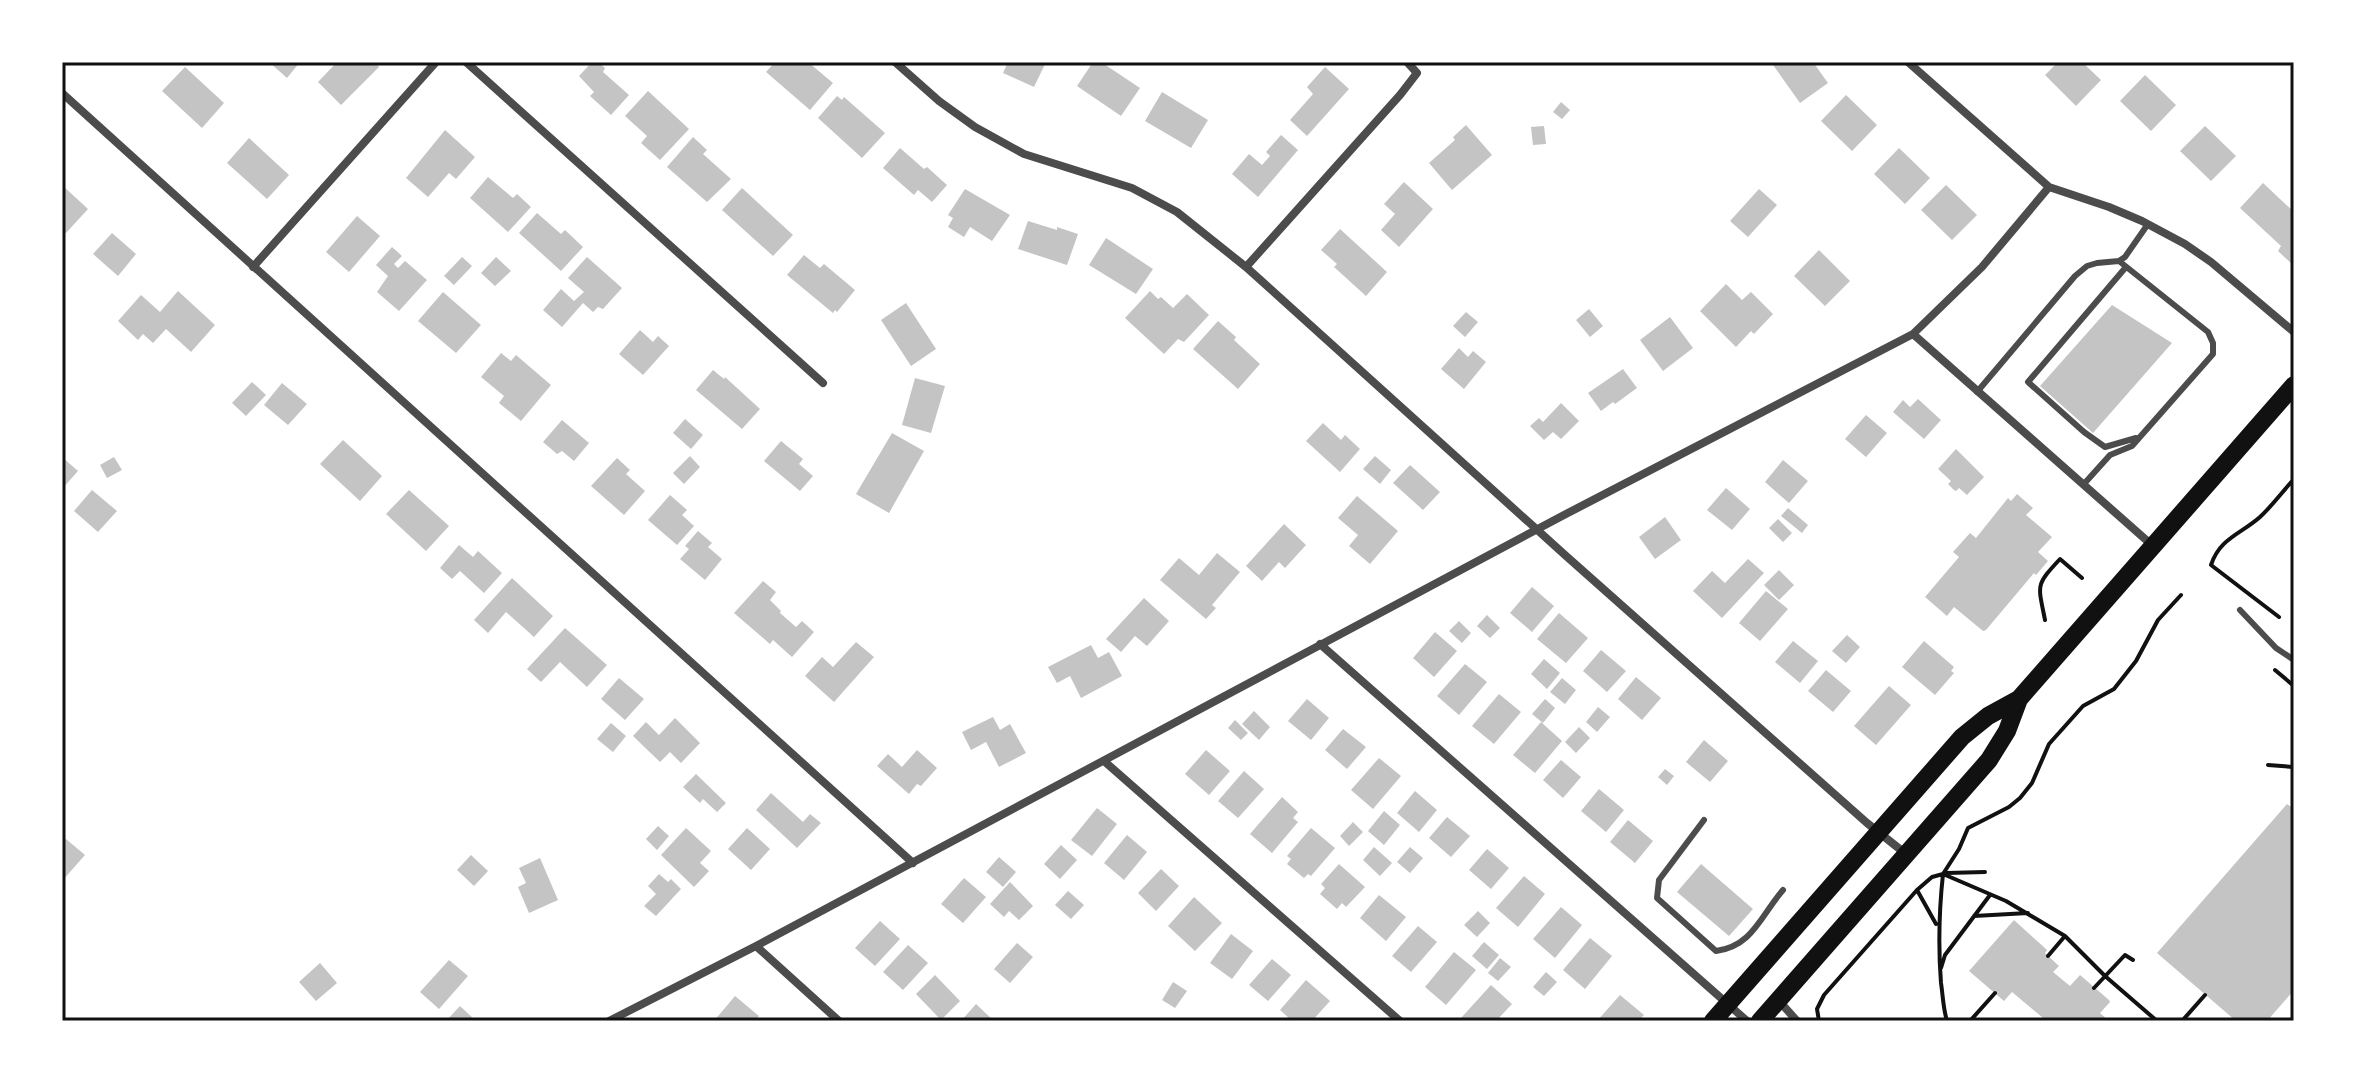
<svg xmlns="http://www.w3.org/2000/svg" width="2356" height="1083" font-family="Literata,serif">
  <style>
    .building { fill: #c4c4c4 }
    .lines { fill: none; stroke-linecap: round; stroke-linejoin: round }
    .path { stroke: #111; stroke-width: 4 }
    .service { stroke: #4c4c4c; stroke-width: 6 }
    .minor { stroke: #4c4c4c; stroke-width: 8 }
    .primary { stroke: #111; stroke-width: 18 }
    .neatline { fill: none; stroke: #111; stroke-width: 3 }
  </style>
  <rect width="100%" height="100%" fill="#fff"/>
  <path class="building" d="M269,62H300L287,78Z
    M337,62H375L379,67L341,105L318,82Z
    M592,62H598L605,68L603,72L629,95L611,115L590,96L594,92L579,76Z
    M775,62H808L833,83L810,110L766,72Z
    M1008,62H1046L1034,87L1003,73Z
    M1093,62H1101L1140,88L1121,116L1077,86Z
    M1771,62H1813L1828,83L1800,103Z
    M2058,62H2082L2101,80L2076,106L2045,75Z
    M185,67L224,103L202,128L162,91Z
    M1325,67L1349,89L1307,136L1290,120L1313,94L1307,87Z
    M2145,75L2176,105L2151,131L2120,101Z
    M648,91L689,129L660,160L641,143L647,136L625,116Z
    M1162,92L1208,120L1191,148L1145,121Z
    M1846,95L1877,125L1852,151L1821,121Z
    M837,96L842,100L844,97L885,133L862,158L818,118Z
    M1561,102L1570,110L1562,119L1553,112Z
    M1466,125L1492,155L1452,190L1429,163L1455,140L1453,137Z
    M1544,126L1546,144L1533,145L1531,127Z
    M2205,126L2236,156L2211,181L2180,151Z
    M445,130L475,157L456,179L449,173L428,197L406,178Z
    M1281,135L1298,150L1258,197L1232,174L1249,154L1262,165L1270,156L1266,152Z
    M693,137L707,150L703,154L731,179L707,202L667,167Z
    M249,138L289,175L267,199L227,163Z
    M900,148L924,169L927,167L947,185L932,202L918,190L914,195L883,168Z
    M1899,148L1930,178L1905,204L1874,174Z
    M488,177L513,198L517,194L531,207L508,232L470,198Z
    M1404,182L1433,209L1399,247L1381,230L1395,214L1384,204Z
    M2263,183L2294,212V266L2278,251L2281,246L2240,208Z
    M62,185L88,209L66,233L62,230Z
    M1946,185L1977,215L1952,240L1921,210Z
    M742,188L793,235L773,256L722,210Z
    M965,189L1010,215L992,241L970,227L964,237L948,227L953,218L948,215Z
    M1759,189L1777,205L1748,237L1730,221Z
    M537,213L561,234L565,230L583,247L561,271L519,233Z
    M357,216L380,236L349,272L326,252Z
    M1028,221L1057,230V227L1078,234L1067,265L1018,249Z
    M1340,229L1387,272L1366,296L1334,267L1337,264L1321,250Z
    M112,233L136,254L118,276L93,254Z
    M1106,238L1153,269L1136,294L1089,265Z
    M392,247L402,256L394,264L398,268L405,261L427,280L399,311L377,292L388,276L376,265Z
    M1819,250L1850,281L1825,306L1794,276Z
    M804,255L820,268L824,264L855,290L837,312L835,310L833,313L787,275Z
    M462,257L472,266L454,285L444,276Z
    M496,257L511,271L495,286L481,273Z
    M587,257L622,288L603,309L598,307L593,312L583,303L562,327L543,310L561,289L574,301L584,292L568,278Z
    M1726,284L1742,300L1751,292L1773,314L1754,334L1751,331L1736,347L1700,311Z
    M178,291L215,325L191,352L166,329L153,343L143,334L138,340L118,321L141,295L160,312Z
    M1150,291L1158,299L1161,297L1173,308L1187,294L1209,315L1184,342L1178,339L1164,354L1125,318Z
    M443,292L481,325L456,353L418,321Z
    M906,303L936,349L911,366L881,320Z
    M2112,305L2172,343L2093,433L2040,386Z
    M1589,309L1603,326L1590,337L1576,320Z
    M1466,312L1478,322L1465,337L1453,326Z
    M1670,317L1693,348L1663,371L1640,340Z
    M1218,321L1236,337L1234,340L1260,364L1238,389L1193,349Z
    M640,330L653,342L658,336L669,346L643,375L619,354Z
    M1459,348L1468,357L1473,351L1486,362L1464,389L1441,369Z
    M501,353L511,361L516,355L551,385L521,421L499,403L504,396L481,377Z
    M1623,369L1637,388L1615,404L1613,402L1601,411L1588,393Z
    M713,370L724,379L725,377L760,409L742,429L696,390Z
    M915,378L945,386L931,433L902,425Z
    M252,382L266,395L246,416L232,403Z
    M282,383L307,404L288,425L264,405Z
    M1918,399L1941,420L1924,439L1893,412L1903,400L1910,407Z
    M1561,403L1579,421L1561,439L1553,432L1544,440L1530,426L1539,418L1543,422Z
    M1866,415L1887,433L1866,457L1845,439Z
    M685,419L703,435L691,449L673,433Z
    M562,420L589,443L574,461L562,451L557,454L543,442Z
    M1323,423L1341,440L1345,435L1360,449L1340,472L1306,441Z
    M892,433L924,451L889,513L856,494Z
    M343,440L382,476L360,501L320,464Z
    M781,441L803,459L799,464L813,476L800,491L764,461Z
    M1956,449L1984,477L1967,495L1959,488L1956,491L1954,490L1948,484L1951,481L1938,469Z
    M690,456L700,467L684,484L673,473Z
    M1375,456L1391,470L1380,484L1363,469Z
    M62,457L78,471L62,489Z
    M114,457L122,470L107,478L100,465Z
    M617,458L630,470L626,474L645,491L624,515L591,486Z
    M1783,460L1808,481L1789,503L1765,482Z
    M1410,465L1440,492L1423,510L1393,483Z
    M1726,488L1750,509L1732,530L1707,510Z
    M92,490L117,511L98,532L74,511Z
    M409,490L449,526L426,551L386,514Z
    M2017,494L2033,508L2026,515L2052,537L2038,552L2048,561L2036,575L2034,573L1986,630L1983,631L1954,607L1947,616L1925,597L1959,557L1953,552L1970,533L1976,538L2008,498L2011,501Z
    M670,495L687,510L682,515L694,526L677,545L648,520Z
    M1357,496L1398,531L1370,564L1349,546L1358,535L1338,518Z
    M1788,508L1808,525L1802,533L1781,516Z
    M1665,517L1681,540L1655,559L1639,537Z
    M1778,519L1792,533L1783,542L1769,528Z
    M1284,524L1306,545L1285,568L1279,562L1262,581L1246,566Z
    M698,531L712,543L708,547L722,559L705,580L680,559L689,549L685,546Z
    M459,545L473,557L478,551L502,573L484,593L460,571L452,579L440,568Z
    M1217,553L1240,572L1212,605L1216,608L1206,619L1160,580L1179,558L1199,575Z
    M1748,559L1764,573L1722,618L1693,591L1712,571L1725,583Z
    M1779,570L1794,585L1779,600L1764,585Z
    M512,578L553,616L534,637L506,612L488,633L474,620Z
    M763,581L776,592L770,600L781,611L780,613L796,627L802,621L814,632L792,657L773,640L770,644L734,613Z
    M1532,587L1554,606L1532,632L1510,613Z
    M1766,591L1788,609L1760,641L1739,623Z
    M1144,598L1169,621L1147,646L1135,636L1121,652L1106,639Z
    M1559,613L1588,638L1566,663L1537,639Z
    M1487,615L1500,628L1490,638L1477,626Z
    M1459,621L1471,633L1462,643L1449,631Z
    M565,628L607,665L587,687L560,662L541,682L527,669Z
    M1435,632L1457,651L1434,677L1413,658Z
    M1847,635L1860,647L1846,663L1832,651Z
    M1793,641L1818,661L1800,683L1775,662Z
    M1924,641L1954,667L1951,671L1954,673L1935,695L1902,667Z
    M856,642L874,657L834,702L805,676L822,657L833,667Z
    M1091,645L1098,658L1109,652L1122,676L1081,698L1070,676L1057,683L1048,667Z
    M1601,650L1626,671L1607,692L1583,671Z
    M1544,659L1560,673L1547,689L1531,674Z
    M1465,664L1487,682L1459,715L1437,696Z
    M1826,670L1851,691L1833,712L1808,691Z
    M1636,677L1661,698L1642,720L1618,699Z
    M619,678L644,699L625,720L601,699Z
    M1562,678L1576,690L1565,704L1550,692Z
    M1889,686L1911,705L1876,745L1854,726Z
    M1499,694L1521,712L1494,744L1472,726Z
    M1307,699L1329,718L1311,740L1288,721Z
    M1545,699L1555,708L1543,723L1532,714Z
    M1598,707L1610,717L1597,732L1586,722Z
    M1254,711L1270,727L1259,740L1242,724Z
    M993,717L1000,730L1010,724L1026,753L999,767L986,742L971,750L962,732Z
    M675,718L700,743L681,763L670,752L660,762L633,736L646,722L659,735Z
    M1235,720L1248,733L1241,740L1228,728Z
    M1541,722L1562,741L1535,773L1513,755Z
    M611,723L626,736L613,752L597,739Z
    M1579,727L1590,738L1576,753L1565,742Z
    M1343,729L1366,747L1347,769L1325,750Z
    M1704,740L1728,761L1710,782L1686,762Z
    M917,750L937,768L921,786L917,784L909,794L877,766L888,754L902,767Z
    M1206,750L1230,771L1209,795L1185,774Z
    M1379,758L1401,776L1373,809L1351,790Z
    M1561,760L1581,777L1563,798L1543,780Z
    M1665,769L1674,776L1667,785L1658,777Z
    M1244,771L1264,789L1238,818L1218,801Z
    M696,774L726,803L717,812L703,799L700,803L683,787Z
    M1599,789L1624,810L1606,832L1581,811Z
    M1415,791L1437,810L1419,832L1397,813Z
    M771,793L803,822L810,814L821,823L797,848L756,810Z
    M1282,797L1298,812L1293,818L1298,822L1272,853L1250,834Z
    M2287,804L2294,809V990L2267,1021H2236L2157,953Z
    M1097,808L1117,824L1092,856L1071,840Z
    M1384,811L1400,825L1384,845L1368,831Z
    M1447,817L1470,836L1451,857L1429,838Z
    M1628,820L1653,841L1635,863L1610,842Z
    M1353,822L1363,832L1349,846L1340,836Z
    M658,826L669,836L657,850L646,839Z
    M686,828L711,851L700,863L709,871L694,887L661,855Z
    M747,828L770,849L751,870L728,849Z
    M1311,828L1335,848L1311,876L1308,874L1304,878L1287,864L1291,859L1287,856Z
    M1127,835L1147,852L1124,880L1104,863Z
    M66,839L85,855L62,881V843Z
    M1061,845L1077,860L1060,879L1044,864Z
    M1374,847L1392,863L1380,876L1363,860Z
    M1410,847L1423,858L1410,873L1397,862Z
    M1487,849L1509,868L1491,889L1469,870Z
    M471,855L488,871L474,886L457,870Z
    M999,857L1016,872L1003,887L986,872Z
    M540,858L558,900L529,913L518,887L526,883L519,868Z
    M1339,864L1365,887L1346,907L1342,903L1337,909L1320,894L1325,888L1321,884Z
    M1701,864L1753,909L1729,936L1677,892Z
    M1161,869L1179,886L1156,911L1138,893Z
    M659,874L668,882L671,879L681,889L656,916L644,906L656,894L648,886Z
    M1524,876L1545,894L1518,927L1496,908Z
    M964,878L986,897L963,923L941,904Z
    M1010,882L1033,906L1019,920L1009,911L1004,917L990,904Z
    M1068,891L1084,905L1071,919L1055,905Z
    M1379,895L1406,917L1386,941L1360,918Z
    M1194,897L1222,923L1195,951L1168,926Z
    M1561,907L1582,925L1555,958L1533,939Z
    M1478,911L1490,923L1477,937L1464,925Z
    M2014,920L2047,950L2045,953L2059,966L2053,972L2070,986L2080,975L2109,1000L2110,1002L2100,1013L2109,1021H2040L2043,1018L2012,992L2004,1001L1969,971Z
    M880,921L900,939L875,966L855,948Z
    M1418,926L1437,942L1411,972L1392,956Z
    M1231,934L1253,951L1232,979L1210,963Z
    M1590,938L1612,956L1585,989L1563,970Z
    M1484,942L1499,955L1487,969L1472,956Z
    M1017,943L1033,957L1010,983L994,969Z
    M908,945L928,963L903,990L883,972Z
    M1454,952L1476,970L1446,1005L1425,987Z
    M1500,958L1511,967L1498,981L1488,973Z
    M1272,959L1291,975L1268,1001L1249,985Z
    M449,960L468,976L439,1009L420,992Z
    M320,963L337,983L316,1001L299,982Z
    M1546,972L1557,982L1544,996L1533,987Z
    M935,975L960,1001L941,1020L916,994Z
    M1306,980L1330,1001L1312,1021H1288L1290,1019L1280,1010Z
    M1173,982L1187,991L1175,1008L1162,1000Z
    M1491,985L1512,1004L1496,1021H1464L1461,1018Z
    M1620,995L1644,1015L1638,1021H1597Z
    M735,996L759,1016L755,1021H714Z
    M976,1004L994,1021H961Z
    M460,1006L476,1021H446Z"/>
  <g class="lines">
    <path class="path" d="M2279,617L2211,565C2220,538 2241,534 2260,517C2272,506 2283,491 2294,479
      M2045,620C2038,584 2035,586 2060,559L2082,578
      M2275,670L2294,686
      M2268,765L2294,767
      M1947,873L1985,872
      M1943,874L2006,901L2065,936L2105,976L2157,1021
      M1943,874C1939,911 1938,945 1941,983C1943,996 1943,1008 1947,1021
      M1917,890L1936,924
      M1974,916L2028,913
      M2048,956L2065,936
      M1941,968L1945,955L1990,895
      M2094,988L2125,955L2133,960
      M1819,1021L1817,1009L1824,995L1917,890L1932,877L1943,874L1959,849L1968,828L2009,807L2020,798L2032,783L2049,744L2083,706L2114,689L2136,661L2158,620L2181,595
      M1970,1021L1995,993
      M2182,1021L2205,995"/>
    <path class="service" d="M2126,267L2028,382L2084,432L2105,447L2136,438
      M1977,392L2075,276L2087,266L2097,263L2119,261L2125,257L2148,224
      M2083,485L2110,455L2132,446L2213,354V343L2208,332L2119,261
      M2240,610L2276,648L2294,660
      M1704,820L1659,880L1657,898L1716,951C1753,946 1761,915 1783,890"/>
    <path class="minor" d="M466,62L823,383
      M895,62L939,101L975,127L1024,154L1132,188L1177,212L1246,267L1565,555L1867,823L1906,854
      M1908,62L2049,187L2109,207L2142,221L2185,244L2211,262L2294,332
      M62,93L913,863
      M253,267L436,62
      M1246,267L1400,95L1417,73L1407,62
      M1913,334L2153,546
      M1320,644L1747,1021
      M1104,761L1400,1021
      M756,946L839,1021
      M1779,1001L1797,1021
      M609,1021L756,946L1564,515L1913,334L1982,267L2049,187"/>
    <path class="primary" d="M1713,1021L1962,737L1988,716L2019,699L2294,385
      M1760,1021L1989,760L2007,731L2019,699"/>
  </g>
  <rect width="2356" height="1083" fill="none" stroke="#ffffff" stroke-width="128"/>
  <rect x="64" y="64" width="2228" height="955" class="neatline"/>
</svg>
